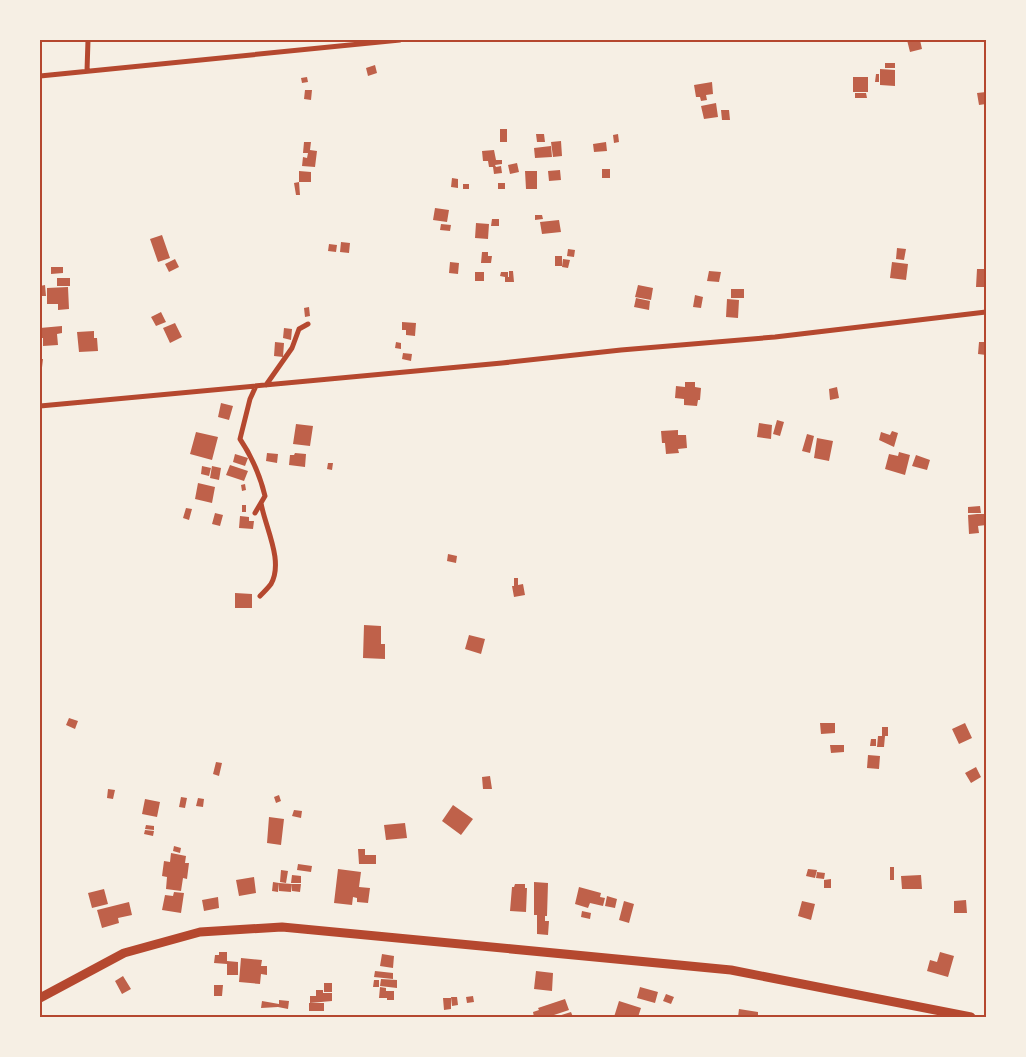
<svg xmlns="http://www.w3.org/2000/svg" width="1026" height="1057" font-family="Rubik,sans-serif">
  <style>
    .building { fill: #bf614a }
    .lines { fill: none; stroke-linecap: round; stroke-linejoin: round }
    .minor { stroke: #b5482f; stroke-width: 5 }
    .primary { stroke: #b5482f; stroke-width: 9 }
    .neatline { fill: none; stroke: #b5482f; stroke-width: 2 }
  </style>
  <rect width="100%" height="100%" fill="#f6efe4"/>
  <path class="building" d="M907,40H920L922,49L910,52Z
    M885,63H895V68H885Z
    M375,65L377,73L368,76L366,68Z
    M880,69L895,70V86L880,85Z
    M876,74H879V82H875Z
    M307,77L308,82L302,83L301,78Z
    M853,77H868V92H853Z
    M712,82L713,94L706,95L707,100L701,101L700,97H696L694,85Z
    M305,90H312L311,100L304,99Z
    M986,92V104L979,105L977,93Z
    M855,93H866L867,98H855Z
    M716,103L718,117L704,119L701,106Z
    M721,110H729L730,120H722Z
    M500,129H507V142H500Z
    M536,134H544L545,142H537Z
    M618,134L619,142L614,143L613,135Z
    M561,141L562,156L553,157L551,142Z
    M304,142H311L310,150L317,151L315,167L302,166L303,157L307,158L308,153H303Z
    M606,142L607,151L594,152L593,144Z
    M551,146L552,157L535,158L534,148Z
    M494,150L496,160H502V164L495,165L496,167L501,166L502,173L494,174L493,167H489L488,161H483L482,151Z
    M517,163L519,172L510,174L508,165Z
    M602,169H610V178H602Z
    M560,170L561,180L549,181L548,171Z
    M299,171L311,172V182H299Z
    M525,171H537V189H526Z
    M452,178L458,179V188L451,187Z
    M299,182L300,195H296L294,183Z
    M498,183H505V189H498Z
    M463,184H469V189H463Z
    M435,208L449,210L447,222L433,220Z
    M535,215H542L543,219L535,220Z
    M492,219H499V226H491Z
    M559,220L561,232L542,234L540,222Z
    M476,223L489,224L488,239L475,238Z
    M441,224L451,225L450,231L440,230Z
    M162,235L170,258L158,262L150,239Z
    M341,242L350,243L349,253L340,252Z
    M329,244L337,245L336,252L328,251Z
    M897,248L906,249L904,260L896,259Z
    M568,249L575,250L574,257L567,256Z
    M482,252H488V256H492L491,263H481Z
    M555,256H562V266H555Z
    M175,259L179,267L169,272L165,264Z
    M563,259L570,260L568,268L562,267Z
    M450,262L459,263L458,274L449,273Z
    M892,262L908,264L906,280L890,278Z
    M51,267H63V273L51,274Z
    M977,269H986V287H976Z
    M509,271H513L514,282H505V277L500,276L501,272H508V277H509Z
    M709,271L721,272L719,282L707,281Z
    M475,272H484V281H475Z
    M57,278H70V286H57Z
    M45,285L46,296H40V286Z
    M638,285L653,288L651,300L635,297Z
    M68,287L69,309L58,310V304H47V288Z
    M731,289H744V298H731Z
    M695,295L703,297L701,308L693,307Z
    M636,298L650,301L649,310L634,307Z
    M727,299L739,300L738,318L726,317Z
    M309,307L310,316L305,317L304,308Z
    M161,312L166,322L156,326L151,317Z
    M402,322L416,323L415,336L406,335V330H402Z
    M175,323L182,337L170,343L163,328Z
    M62,326V333L57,334L58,345L43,346V338H40V328Z
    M284,328L292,329L291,340L283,338Z
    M94,331V338H97L98,351L79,352L77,332Z
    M275,342L284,343L283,357L274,356Z
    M396,342L401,343V349L395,348Z
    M979,342H986V355L978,354Z
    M403,353L412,354L411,361L402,359Z
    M40,359H43L41,376L40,375Z
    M685,382H695V387L701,388L700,400H698L697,406L684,405V399L675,398L676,386L685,387Z
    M837,387L839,398L830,400L829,389Z
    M221,403L233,406L229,420L218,417Z
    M777,420L784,422L780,436L773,434Z
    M759,423L772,425L771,439L757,437Z
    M296,424L313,426L310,446L293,444Z
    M678,430V435H686L687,448L678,449L679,453L666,454L665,443H662L661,431Z
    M892,431L898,433L894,447L879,440L881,432L890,435Z
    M196,432L218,437L212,460L190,454Z
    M807,434L814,436L810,453L802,451Z
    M817,438L833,441L829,461L814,458Z
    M899,452L910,455L905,475L885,469L889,454L898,456Z
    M267,453L278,454L277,463L266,461Z
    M295,453L306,454L305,467L289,465L290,455H294Z
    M235,454L248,458L245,466L233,462Z
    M916,455L930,460L927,470L912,466Z
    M328,463H333L332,470L327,469Z
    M230,465L248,471L244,481L226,475Z
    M202,466L211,468L209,476L201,474Z
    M212,466L221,468L219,480L210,478Z
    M198,483L215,487L212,503L195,499Z
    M245,484L246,490L242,491L241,485Z
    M242,505H246V512H242Z
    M980,506L981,513H968V507Z
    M186,508L192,509L189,520L183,518Z
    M215,513L223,515L220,526L212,524Z
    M977,514H985L986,525L978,526L979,533L969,534L968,515Z
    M240,516L249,517V521H254L253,529L239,528Z
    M448,554L457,556L456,563L447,561Z
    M514,578H518V585L523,584L525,595L514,597L512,586H514Z
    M235,593L252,594V608H235Z
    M364,625L381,626V644H385V659L363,658Z
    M469,635L485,639L481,654L465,649Z
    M69,718L78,721L75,729L66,725Z
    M820,723H835V733L821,734Z
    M965,723L972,738L959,744L952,729Z
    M882,727H888V736H885L884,747H877L878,736H882Z
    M871,739H876V746H870Z
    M830,745H844V752L831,753Z
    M868,755L880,756L879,769L867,768Z
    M216,762L222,763L219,776L213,774Z
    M976,767L981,777L971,783L965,773Z
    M490,776L492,789H483L482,777Z
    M108,789L115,790L113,799L107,798Z
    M279,795L281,801L276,803L274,797Z
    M181,797L187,798L185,808L179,807Z
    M198,798L204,799L203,807L196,806Z
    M145,799L160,802L157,817L142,814Z
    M453,805L473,819L461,835L442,821Z
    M294,810L302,811L301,818L292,816Z
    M269,817L284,819L281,845L267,843Z
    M405,823L407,838L386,840L384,825Z
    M146,825L154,826V830L145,829Z
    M145,830L154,831L153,836L144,834Z
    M174,846L181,848L180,853L173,851Z
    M358,849H365V855H376V864H359Z
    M171,853L186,856L185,863H189L187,879L183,878L181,891L166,889L167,877L162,876L164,861L170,862Z
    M298,864L312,866L311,872L297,870Z
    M890,867H894V880H890Z
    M338,869L361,872L359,887L370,888L368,903L357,902V898L353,897L352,905L334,903Z
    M808,869L817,870L815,878L806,876Z
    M281,870L288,871L286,883L280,882Z
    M817,872L825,873L824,879L816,878Z
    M292,875L301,876V883H291Z
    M921,875L922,889H902L901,876Z
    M254,877L256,893L239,896L236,880Z
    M831,879V888H824V880Z
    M273,882L279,883L278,892L272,891Z
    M534,882L548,883L547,916H545V921H549L548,935L537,934V915H534Z
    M279,883L292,884L291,892L279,891Z
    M292,884H301L300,892L292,891Z
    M515,884H525V888H527L526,912L510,911L512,887H514Z
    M579,887L601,893L600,897L605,898L603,906L590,903L588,908L575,904Z
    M104,889L108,904L92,908L88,893Z
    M174,892L184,893L181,913L162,910L165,895L173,896Z
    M607,896L617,899L615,908L605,906Z
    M218,897L219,908L204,911L202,900Z
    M966,900L967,913H954V901Z
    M624,901L634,904L629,923L619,920Z
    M802,901L815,904L811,920L798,916Z
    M129,902L132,915L118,918L119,923L102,928L97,910Z
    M582,911L591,913L590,919L581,917Z
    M219,952H227V961L238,962V975H227V964L214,963L215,955H219Z
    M940,952L954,956L948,977L927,971L930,960L937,962Z
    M382,954L394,956L393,968L380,966Z
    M241,958L262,960L261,966H267V975L261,974L260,984L239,982Z
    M375,971L393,973V979L374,977Z
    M536,971L553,973L552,991L534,989Z
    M123,976L131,989L122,994L115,981Z
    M381,979L397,980V988L380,986Z
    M374,980H379V987H373Z
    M324,983H332V992H324Z
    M214,985H223L222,996H214Z
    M380,987L386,988V991H394V1000H387V998H379Z
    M640,987L658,992L655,1003L637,998Z
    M316,990H323V993H332V1001L310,1003V996H316Z
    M666,994L674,997L671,1004L663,1001Z
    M473,996L474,1002L467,1003L466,997Z
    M451,997H457L458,1005L452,1006Z
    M443,998H451V1009L444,1010Z
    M565,999L569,1010L548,1017H534L533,1012L539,1010L538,1008Z
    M279,1000L289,1001L288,1009L278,1007L261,1008L262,1001L279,1004Z
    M619,1001L641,1008L638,1017H614Z
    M309,1003H324V1011H309Z
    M739,1009L758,1012V1017H738Z
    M571,1012L573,1017H555Z"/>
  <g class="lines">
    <path class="minor" d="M87,71L88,40
      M40,76L400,40
      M266,385L292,348L299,329L308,324
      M40,406L502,363L621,350L775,337L986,312
      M255,513L265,496C260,475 252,457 240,439L250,399L256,386
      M260,596C264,592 268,588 271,584C284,561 265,527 261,503"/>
    <path class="primary" d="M40,998L124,953L200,932L282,927L731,970L971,1017"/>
  </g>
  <rect width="1026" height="1057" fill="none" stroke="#f6efe4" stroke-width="82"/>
  <rect x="41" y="41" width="944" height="975" class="neatline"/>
</svg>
